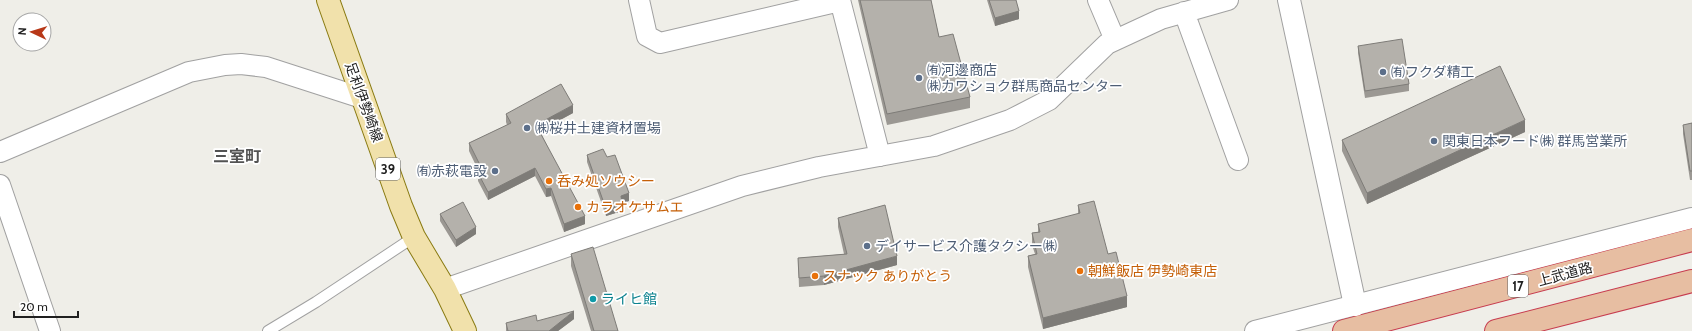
<svg xmlns="http://www.w3.org/2000/svg" width="1692" height="331" font-family="Cabin,'Noto Sans JP',sans-serif">
  <style>
    .lines { fill: none; stroke-linecap: round; stroke-linejoin: round }
    .service-casing { stroke: #a1a1a1; stroke-width: 12 }
    .minor-casing { stroke: #a1a1a1; stroke-width: 22 }
    .tertiary-casing { stroke: #a1a1a1; stroke-width: 24 }
    .primary-casing { stroke: #8a7b12; stroke-width: 24 }
    .trunk-casing { stroke: #c73c4f; stroke-width: 24 }
    .service { stroke: #fff; stroke-width: 10 }
    .minor { stroke: #fff; stroke-width: 20 }
    .tertiary { stroke: #fff; stroke-width: 22 }
    .primary { stroke: #f1e1ab; stroke-width: 22 }
    .trunk { stroke: #e7bea2; stroke-width: 22 }
    .wall { fill: #9b9893 }
    .shaded-wall { fill: #7e7c78 }
    .building { fill: #b4b1ab; stroke: #7e7c78 }
    .service-dot { fill: #5c6f8a; stroke: #fff; stroke-width: 1.5 }
    .food-dot { fill: #e8710a; stroke: #fff; stroke-width: 1.5 }
    .culture-dot { fill: #0f9aa8; stroke: #fff; stroke-width: 1.5 }
    .labels { text-anchor: middle; dominant-baseline: central; stroke-width: 3.5; stroke-linejoin: round; paint-order: stroke }
    .shield { fill: #fff; stroke: #636363; stroke-width: 1 }
    .shield-label { font-size: 13px; font-weight: bold; fill: #202020 }
    .service-label { font-size: 14px; fill: #4e5e75; stroke: #fff; text-anchor: start }
    .street-label { font-size: 14px; fill: #202020; stroke: #fff }
    .food-label { font-size: 14px; fill: #c56008; stroke: #fff; text-anchor: start }
    .culture-label { font-size: 14px; fill: #0d838f; stroke: #fff; text-anchor: start }
    .quarter-label { font-size: 16px; font-weight: bold; fill: #535353; stroke: #fff }
  </style>
  <rect width="100%" height="100%" fill="#efeee8"/>
  <g class="lines">
    <defs>
      <path id="service" d="M268,331L316,302L414,237"/>
      <path id="minor" d="M639,0L647,36L660,43L840,1
        M840,0L880,156
        M1098,0L1115,40
        M1184,12L1238,160
        M0,152L189,72L225,65L241,64L266,67L362,98
        M0,185L50,331
        M445,289L742,186L819,167L934,146L1010,120L1049,100L1107,44L1161,19L1228,0
        M1255,331L1692,218"/>
      <path id="tertiary" d="M1289,0L1355,305"/>
      <path id="primary" d="M328,0L401,206L414,237L445,289L465,331"/>
      <path id="trunk" d="M1344,331L1692,240
        M1496,331L1692,281"/>
    </defs>
    <use href="#service" class="service-casing"/>
    <use href="#minor" class="minor-casing"/>
    <use href="#tertiary" class="tertiary-casing"/>
    <use href="#primary" class="primary-casing"/>
    <use href="#trunk" class="trunk-casing"/>
    <use href="#service" class="service"/>
    <use href="#minor" class="minor"/>
    <use href="#tertiary" class="tertiary"/>
    <use href="#primary" class="primary"/>
    <use href="#trunk" class="trunk"/>
  </g>
  <path class="wall" d="M858,0H931L939,37L970,97V108L887,125Z
    M987,0H1016L1019,19L995,26Z
    M1358,46L1409,84V91L1365,98L1358,53Z
    M573,113L540,131L585,224L564,232L551,196L546,197L535,176L488,200L478,181V173L479,172L469,151V143L507,125L506,122V114Z
    M1692,123V180H1690L1683,134V125Z
    M1525,132L1367,204L1342,151V140Z
    M587,155L607,157L629,201L622,203V211L606,216L587,162Z
    M1078,205L1108,254L1127,307L1043,329L1028,267V256L1035,254L1032,245V233L1038,232V224L1078,214Z
    M440,214L476,234L456,247L440,221Z
    M838,218L897,265L824,285L799,287L798,258L844,254L838,227Z
    M571,254L618,331H591L571,266Z
    M574,319L558,331H506V323Z"/>
  <path class="shaded-wall" d="M1019,11V19L995,26V18Z
    M573,105V113L536,133V125Z
    M1525,120V132L1367,204V193Z
    M535,168V176L488,200V192Z
    M551,188V196L546,197V189Z
    M629,193V201L621,203V196Z
    M622,203V211L606,216V209Z
    M585,216V224L564,232V224Z
    M476,227V234L456,247V240Z
    M897,256V265L824,285V276Z
    M1127,296V307L1043,329V318Z
    M574,311V319L558,331H549Z"/>
  <path class="building" d="M860,0H931L939,37L953,34L970,97L887,114Z
    M989,0H1016L1019,11L995,18Z
    M1402,39L1409,84L1365,91L1358,46Z
    M1500,66L1525,120L1367,193L1342,140Z
    M561,84L573,105L536,125L585,216L564,224L551,188L546,189L535,168L488,192L478,173L483,171L469,143L511,123L506,114Z
    M1692,123V171H1690L1683,125Z
    M603,149L607,157L615,155L629,193L621,196L622,203L606,209L587,155Z
    M1094,201L1108,254L1116,252L1127,296L1043,318L1028,256L1037,254L1032,233L1040,232L1038,224L1080,213L1078,205Z
    M463,202L476,227L456,240L440,214Z
    M885,205L897,256L824,276L799,278L798,258L847,254L838,218Z
    M593,247L618,331H594L571,254Z
    M574,311L549,331H508L506,323L536,315L537,321Z"/>
  <g class="service-dot">
    <circle cx="1383" cy="72" r="4"/>
    <circle cx="919" cy="78" r="4"/>
    <circle cx="527" cy="128" r="4"/>
    <circle cx="1434" cy="141" r="4"/>
    <circle cx="495" cy="171" r="4"/>
    <circle cx="867" cy="246" r="4"/>
  </g>
  <g class="food-dot">
    <circle cx="549" cy="181" r="4"/>
    <circle cx="578" cy="207" r="4"/>
    <circle cx="1080" cy="271" r="4"/>
    <circle cx="815" cy="276" r="4"/>
  </g>
  <circle class="culture-dot" cx="593" cy="299" r="4"/>
  <g class="labels">
    <g class="shield">
      <rect x="376" y="158" width="24" height="22" rx="3"/>
      <rect x="1508" y="275" width="20" height="22" rx="3"/>
    </g>
    <g class="shield-label">
      <text x="388" y="169">39</text>
      <text x="1518" y="286">17</text>
    </g>
    <g class="service-label">
      <text x="927" y="70">㈲河邊商店<tspan x="927" dy="16">㈱カワショク群馬商品センター</tspan></text>
      <text x="1391" y="72">㈲フクダ精工</text>
      <text x="535" y="128">㈱桜井土建資材置場</text>
      <text x="1442" y="141">関東日本フード㈱ 群馬営業所</text>
      <text x="487" y="171" text-anchor="end">㈲赤萩電設</text>
      <text x="875" y="246">デイサービス介護タクシー㈱</text>
    </g>
    <g class="street-label">
      <text transform="translate(364 102) rotate(70)">足利伊勢崎線</text>
      <text transform="translate(1565 274) rotate(-15)">上武道路</text>
    </g>
    <g class="food-label">
      <text x="557" y="181">呑み処ソウシー</text>
      <text x="586" y="207">カラオケサムエ</text>
      <text x="1088" y="271">朝鮮飯店 伊勢崎東店</text>
      <text x="823" y="276">スナック ありがとう</text>
    </g>
    <g class="culture-label">
      <text x="601" y="299">ライヒ館</text>
    </g>
    <g class="quarter-label">
      <text x="237" y="156">三室町</text>
    </g>
  </g>
  <g transform="translate(32 32) rotate(274)"><circle r="19" fill="#ffffff" stroke="#a6a6a6"/>
  <path d="M0-3L7 15L0 10L-7 15Z" fill="#b83818"/>
  <text y="-6" font-size="11" font-weight="bold" text-anchor="middle" fill="#202020">N</text>
  </g>
  <path d="M14 311v6h64v-6" fill="none" stroke="#202020" stroke-width="2"/>
  <text x="20" y="311" font-size="12" fill="#202020" stroke="#ffffff" stroke-width="3" paint-order="stroke">20 m</text>
</svg>
